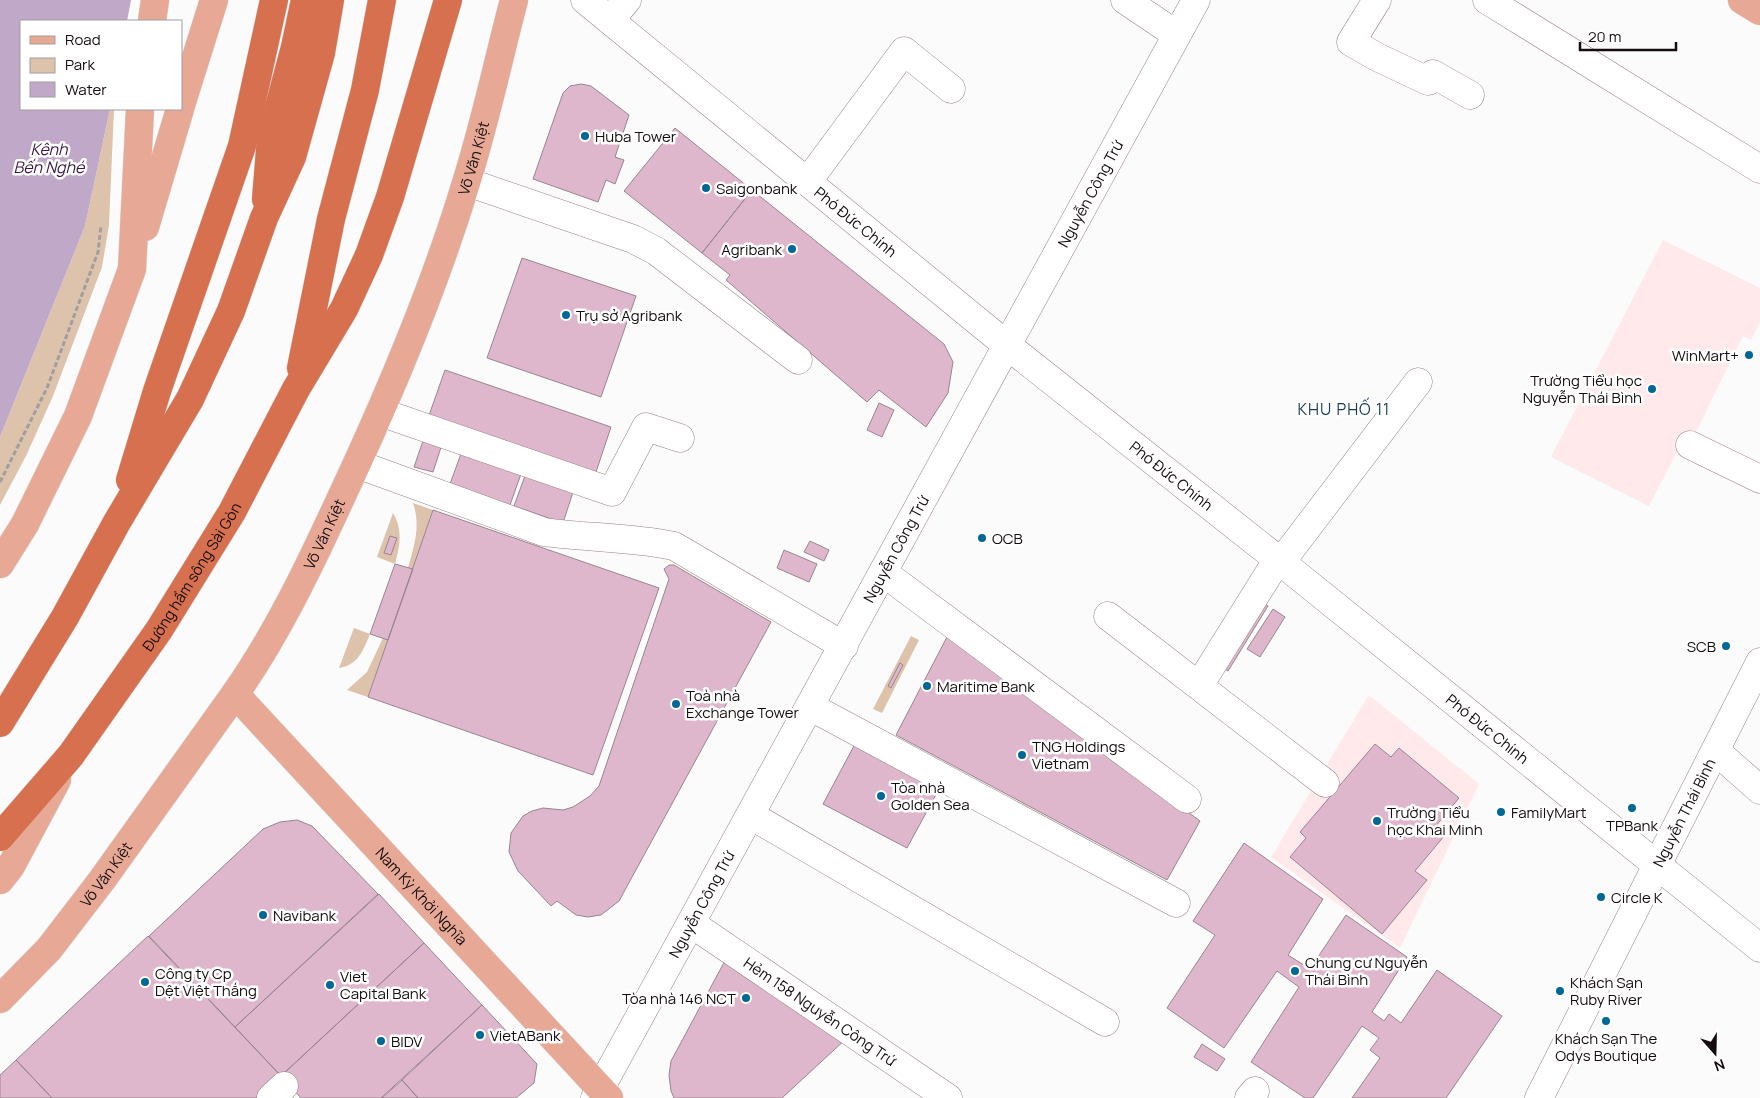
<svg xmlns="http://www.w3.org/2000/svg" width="1760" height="1098" font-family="Manrope,sans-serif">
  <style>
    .built { fill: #ffe9eb }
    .green { fill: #ddc3ab }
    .water { fill: #c0a8c8 }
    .building { fill: #deb7cc; stroke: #9a8590 }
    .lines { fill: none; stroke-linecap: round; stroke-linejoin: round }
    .minor-casing { stroke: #9a8284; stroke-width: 29 }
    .major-casing { stroke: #d9d8d8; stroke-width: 29 }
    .highway-casing { stroke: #d9d8d8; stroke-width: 29 }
    .path { stroke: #a19e9f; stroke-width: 3; stroke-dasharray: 5 2.5; stroke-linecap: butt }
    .minor { stroke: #fff; stroke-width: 28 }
    .major { stroke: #e7a995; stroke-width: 28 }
    .highway { stroke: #d7704e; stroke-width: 28 }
    .poi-dot { fill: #006896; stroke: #fff; stroke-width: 2 }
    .labels { text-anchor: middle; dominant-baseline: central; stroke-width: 5; stroke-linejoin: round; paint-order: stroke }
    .poi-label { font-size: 15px; fill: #140c0d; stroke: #fff; text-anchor: start }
    .street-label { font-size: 15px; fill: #140c0d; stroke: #fff }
    .water-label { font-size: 16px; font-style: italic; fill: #391943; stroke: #fff }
    .neighbourhood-label { font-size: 16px; letter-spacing: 1px; fill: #153d54; stroke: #fff }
  </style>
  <rect width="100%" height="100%" fill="#fbfbfb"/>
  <path class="built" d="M1663,240L1760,288V322L1751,340L1743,336L1693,438L1678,450L1649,506L1551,457Z
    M1369,695L1479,784L1400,948L1271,857Z"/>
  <path class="green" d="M110,109H114L109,225L102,267L53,396L26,456L0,505V437L85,226Z
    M413,503L433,510L413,569L408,568C414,546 421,526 413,503Z
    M393,513C403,530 400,545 395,564L377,557Z
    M354,628L370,634C363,651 358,665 339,668Z
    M911,636L919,640L882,713L873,709Z
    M383,638L388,640L368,697L347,690L367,672Z"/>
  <path class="water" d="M0,0H131L127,21H21V109H110L85,226L0,437Z"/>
  <path class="building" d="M581,84L591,86L629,115L615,157L624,160L615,184L606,180L598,202L533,179L563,93L570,86Z
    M675,128L752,190L702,253L624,191Z
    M752,190L944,344L953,362L948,393L926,427L879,390L867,402L726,280L730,275L702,253Z
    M522,258L636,296L601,397L487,358Z
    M445,370L611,427L594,478L427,421Z
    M879,403L894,410L882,437L867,430Z
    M424,438L442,444L433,472L414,467Z
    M462,451L522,471L510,505L450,484Z
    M526,473L574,489L563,523L514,506Z
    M433,510L659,588L593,775L368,697Z
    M390,536L397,538L391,555L384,553Z
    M810,541L829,550L824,561L804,552Z
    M784,550L817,564L809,582L777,568Z
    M395,564L413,569L388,640L370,634Z
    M669,565H674L771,622L619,901L601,915L588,917L576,915L557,901L551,906L518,871L509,852L511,833L523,816L532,811L543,808L563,810L573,807L590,796L599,786L669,579L664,569Z
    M1257,599L1268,606L1228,671L1216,664Z
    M1273,609L1285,617L1260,657L1247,649Z
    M948,635L1200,821L1167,880L896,735Z
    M900,663L903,665L891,688L888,686Z
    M855,744L939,789L907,848L823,804Z
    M1375,744L1391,757L1399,748L1459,798L1435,827L1445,835L1415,871L1427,880L1382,934L1290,857L1306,838L1300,832Z
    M297,820L312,826L378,894L235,1027L149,936L263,829L280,822Z
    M1244,843L1323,899L1288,955L1310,969L1346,915L1407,957L1372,1012L1384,1021L1389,1014L1401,1023L1437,970L1502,1016L1446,1098H1352L1380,1058L1370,1050L1379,1038L1362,1026L1313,1098H1305L1251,1062L1299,987L1277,971L1224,1048L1167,1008L1215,935L1193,921Z
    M379,894L424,943L281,1076L235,1027Z
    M148,936L281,1076L258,1098H52L16,1060Z
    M424,943L482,1005L381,1098H301L281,1076Z
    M727,957L847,1038L782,1098H674L671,1091L669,1075L671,1061Z
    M482,1005L537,1064L534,1083L516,1098H418L402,1080Z
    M1202,1044L1225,1059L1217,1071L1194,1057Z
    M16,1060L52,1098H0V1075Z
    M402,1080L418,1098H382Z"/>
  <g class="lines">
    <defs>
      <g id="minor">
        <path id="s1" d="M585,0L1008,346L1281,562L1760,948"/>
        <path d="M1125,0L1177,35"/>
        <path d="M1377,0L1351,42L1377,57L1428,81L1433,74L1470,95"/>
        <path d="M1487,0L1760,169"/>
        <path d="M610,20L627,0"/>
        <path d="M808,181L904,51L951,89"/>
        <path d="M467,182L633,239L656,251L798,360"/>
        <path d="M380,412L612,492L646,427L680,438"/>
        <path d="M1690,445L1760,479"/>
        <path d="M357,464L544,532C587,538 631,537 674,546L844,646"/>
        <path d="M1281,562L1418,382"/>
        <path d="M884,573L1187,799"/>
        <path d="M1108,616L1325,783"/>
        <path d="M1200,684L1278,559"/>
        <path d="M811,707L1176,903"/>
        <path d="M1716,751L1760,790"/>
        <path d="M752,816L1105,1022"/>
        <path id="s2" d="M692,924L948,1098"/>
        <path d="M271,1098L284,1086"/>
        <path id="s3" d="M595,1098L1196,0"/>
        <path d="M1249,1098L1255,1091"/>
        <path id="s4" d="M1539,1098L1760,662"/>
      </g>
      <g id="major">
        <path d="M1742,0L1760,11"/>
        <path d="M152,21L155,0"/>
        <path d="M181,105L214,0"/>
        <path d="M145,227L180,109"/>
        <path d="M0,564L25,524L78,416L132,269L140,109"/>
        <path id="s5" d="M235,694L609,1098"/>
        <path d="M0,880L11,866L57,780"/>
        <path id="s6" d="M0,999L49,949L102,880L235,694C277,634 309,567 339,502C388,398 433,292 466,183C485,123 498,61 514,0"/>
      </g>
      <g id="highway">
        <path d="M266,199L271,137L295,47L305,0"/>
        <path d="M301,368L331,219L365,90L382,0"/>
        <path d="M130,480L157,391L242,146L274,0"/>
        <path d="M0,723L65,617L117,522L190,399L231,311L264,218L292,157L321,53L330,0"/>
        <path id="s7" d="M0,837L71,755L159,630L232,512L296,389L344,309L369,255L390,197L448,0"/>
      </g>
    </defs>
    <use href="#minor" class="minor-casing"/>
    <use href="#major" class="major-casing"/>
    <use href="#highway" class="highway-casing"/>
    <path class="path" d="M0,482L47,388L98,252L101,226"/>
    <use href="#minor" class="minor"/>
    <use href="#major" class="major"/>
    <use href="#highway" class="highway"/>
  </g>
  <g class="poi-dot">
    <circle cx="585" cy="136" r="5"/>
    <circle cx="706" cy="188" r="5"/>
    <circle cx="792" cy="249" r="5"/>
    <circle cx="566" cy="315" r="5"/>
    <circle cx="1749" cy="355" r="5"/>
    <circle cx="1652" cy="389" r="5"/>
    <circle cx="982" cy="538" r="5"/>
    <circle cx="1726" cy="646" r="5"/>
    <circle cx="927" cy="686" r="5"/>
    <circle cx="676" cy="704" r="5"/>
    <circle cx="1022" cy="755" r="5"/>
    <circle cx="881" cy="796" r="5"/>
    <circle cx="1632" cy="808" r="5"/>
    <circle cx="1501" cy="812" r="5"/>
    <circle cx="1377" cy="821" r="5"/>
    <circle cx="1601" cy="897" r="5"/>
    <circle cx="263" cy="915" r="5"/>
    <circle cx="1295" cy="971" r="5"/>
    <circle cx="145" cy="982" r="5"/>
    <circle cx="330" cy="985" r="5"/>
    <circle cx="1560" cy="991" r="5"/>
    <circle cx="746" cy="998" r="5"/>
    <circle cx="1606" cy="1021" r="5"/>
    <circle cx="480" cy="1035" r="5"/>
    <circle cx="381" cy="1041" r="5"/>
  </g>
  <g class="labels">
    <g class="poi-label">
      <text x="595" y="136">Huba Tower</text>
      <text x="716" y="188">Saigonbank</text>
      <text x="782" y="249" text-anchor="end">Agribank</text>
      <text x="576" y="315">Trụ sở Agribank</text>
      <text x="1739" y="355" text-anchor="end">WinMart+</text>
      <text x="1642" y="380" text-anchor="end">Trường Tiểu học<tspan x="1642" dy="17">Nguyễn Thái Bình</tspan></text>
      <text x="992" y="538">OCB</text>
      <text x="1716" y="646" text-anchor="end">SCB</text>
      <text x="937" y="686">Maritime Bank</text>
      <text x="686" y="695">Toà nhà<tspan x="686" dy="17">Exchange Tower</tspan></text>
      <text x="1032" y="746">TNG Holdings<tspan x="1032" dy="17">Vietnam</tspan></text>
      <text x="891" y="787">Tòa nhà<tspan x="891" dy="17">Golden Sea</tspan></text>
      <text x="1387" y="812">Trường Tiểu<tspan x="1387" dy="17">học Khai Minh</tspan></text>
      <text x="1511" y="812">FamilyMart</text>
      <text x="1632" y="825" text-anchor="middle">TPBank</text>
      <text x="1611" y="897">Circle K</text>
      <text x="273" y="915">Navibank</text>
      <text x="1305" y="962">Chung cư Nguyễn<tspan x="1305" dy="17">Thái Bình</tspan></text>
      <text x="155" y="973">Công ty Cp<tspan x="155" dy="17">Dệt Việt Thắng</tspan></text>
      <text x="340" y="976">Viet<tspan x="340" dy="17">Capital Bank</tspan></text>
      <text x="1570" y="982">Khách Sạn<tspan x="1570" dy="17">Ruby River</tspan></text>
      <text x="736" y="998" text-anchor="end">Tòa nhà 146 NCT</text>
      <text x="490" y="1035">VietABank</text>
      <text x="1606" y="1038" text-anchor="middle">Khách Sạn The<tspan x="1606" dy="17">Odys Boutique</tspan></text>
      <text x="391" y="1041">BIDV</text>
    </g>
    <g class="street-label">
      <text stroke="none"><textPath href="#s6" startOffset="974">Võ Văn Kiệt</textPath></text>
      <text stroke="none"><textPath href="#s3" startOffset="1031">Nguyễn Công Trứ</textPath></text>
      <text stroke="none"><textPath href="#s1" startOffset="350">Phó Đức Chính</textPath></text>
      <text stroke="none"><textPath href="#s1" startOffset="755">Phó Đức Chính</textPath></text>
      <text stroke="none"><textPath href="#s6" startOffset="569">Võ Văn Kiệt</textPath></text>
      <text stroke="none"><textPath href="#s3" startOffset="626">Nguyễn Công Trứ</textPath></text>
      <text stroke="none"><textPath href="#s7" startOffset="324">Đường hầm sông Sài Gòn</textPath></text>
      <text stroke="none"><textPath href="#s1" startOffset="1160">Phó Đức Chính</textPath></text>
      <text stroke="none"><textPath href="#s4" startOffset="320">Nguyễn Thái Bình</textPath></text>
      <text stroke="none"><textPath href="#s6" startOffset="164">Võ Văn Kiệt</textPath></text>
      <text stroke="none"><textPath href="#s5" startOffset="275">Nam Kỳ Khởi Nghĩa</textPath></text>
      <text stroke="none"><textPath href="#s3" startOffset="221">Nguyễn Công Trứ</textPath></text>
      <text stroke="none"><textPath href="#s2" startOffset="155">Hẻm 158 Nguyễn Công Trứ</textPath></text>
    </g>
    <g class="water-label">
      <text x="49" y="149">Kênh<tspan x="49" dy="18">Bến Nghé</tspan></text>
    </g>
    <g class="neighbourhood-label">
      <text x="1344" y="409">KHU PHỐ 11</text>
    </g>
  </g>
  <rect x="20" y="20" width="162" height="90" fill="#ffffff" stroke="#a19e9e"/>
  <rect x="30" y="36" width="25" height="8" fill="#e7a995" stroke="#a19e9e"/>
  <text x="65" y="45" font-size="15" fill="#140c0d">Road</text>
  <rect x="30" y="58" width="25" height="15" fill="#ddc3ab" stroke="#a19e9e"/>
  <text x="65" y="70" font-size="15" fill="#140c0d">Park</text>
  <rect x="30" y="82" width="25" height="15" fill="#c0a8c8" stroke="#a19e9e"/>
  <text x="65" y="95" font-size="15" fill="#140c0d">Water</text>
  <g transform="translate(1715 1053) rotate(160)" stroke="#ffffff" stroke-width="4" paint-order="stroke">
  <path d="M0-4L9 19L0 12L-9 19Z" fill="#140c0d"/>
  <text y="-8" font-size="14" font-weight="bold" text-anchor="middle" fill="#140c0d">N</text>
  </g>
  <path d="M1580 42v8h96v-8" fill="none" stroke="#140c0d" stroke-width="2.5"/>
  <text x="1588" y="42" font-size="15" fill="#140c0d" stroke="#ffffff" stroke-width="4" paint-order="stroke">20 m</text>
</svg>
